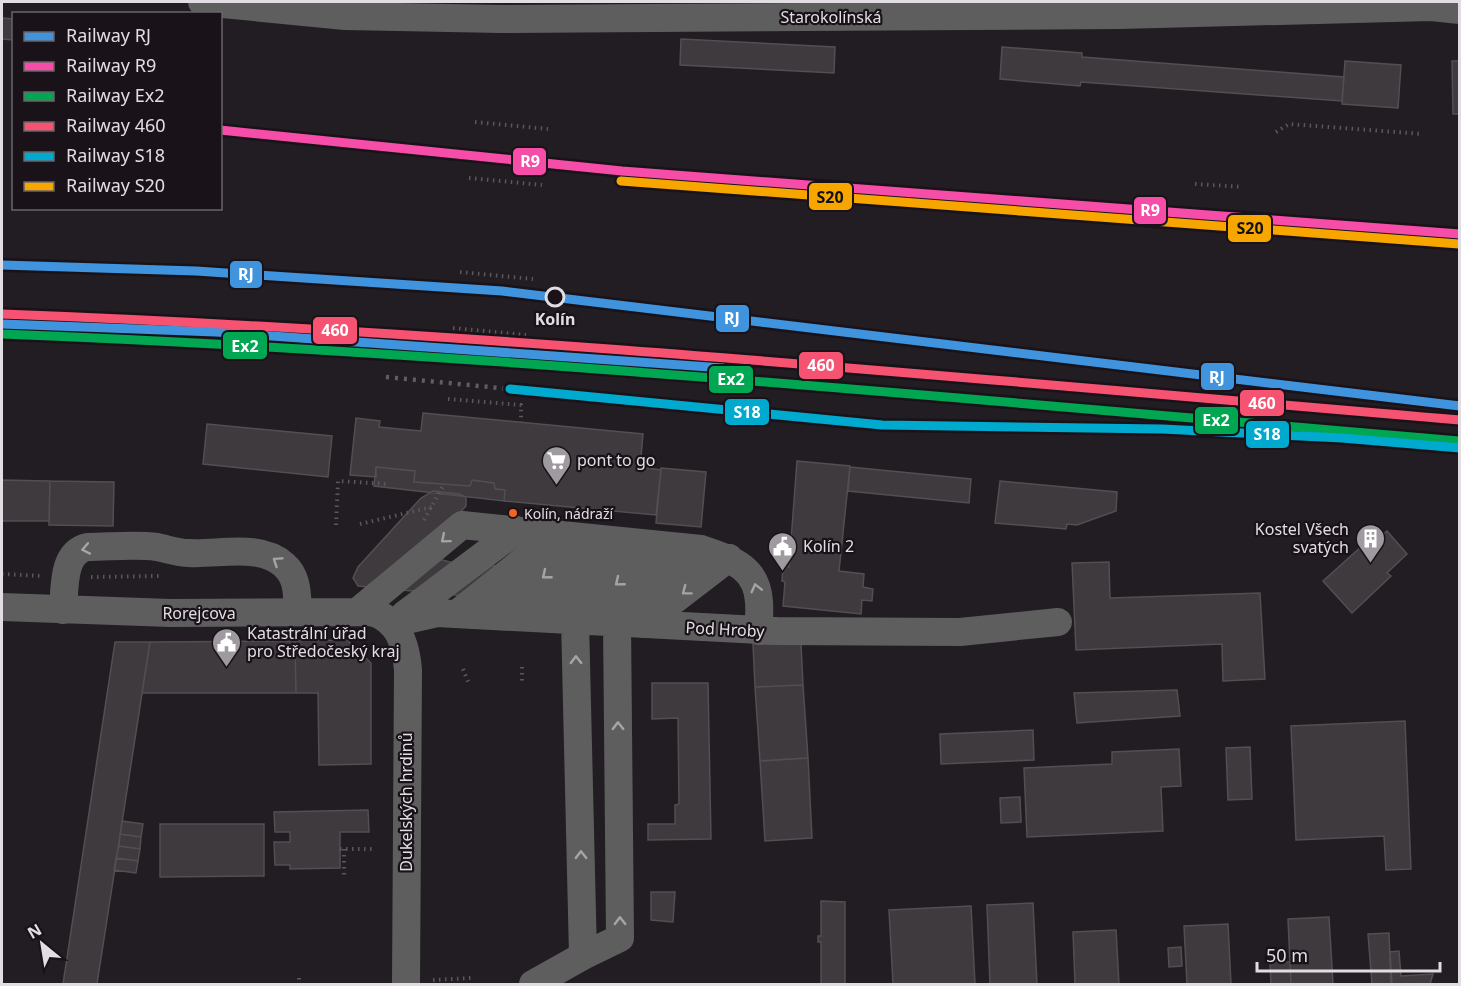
<svg xmlns="http://www.w3.org/2000/svg" width="1461" height="986" font-family="'Noto Sans',sans-serif">
  <style>
    .building { fill: #3e3a3e; stroke: #524f53; stroke-width: 1.5 }
    .lines { fill: none; stroke-linecap: round; stroke-linejoin: round }
    .path { stroke: #5a585a; stroke-width: 4; stroke-dasharray: 1.5 4.5; stroke-linecap: butt }
    .minor { stroke: #5f5e5f; stroke-width: 28 }
    .rail { stroke: #615e61; stroke-width: 4.5; stroke-dasharray: 3 6; stroke-linecap: butt }
    .rail-1-casing { stroke: #191319; stroke-width: 14 }
    .rail-2-casing { stroke: #191319; stroke-width: 14 }
    .rail-3-casing { stroke: #191319; stroke-width: 14 }
    .rail-4-casing { stroke: #191319; stroke-width: 14 }
    .rail-5-casing { stroke: #191319; stroke-width: 14 }
    .rail-6-casing { stroke: #191319; stroke-width: 14 }
    .rail-1 { stroke: #4094de; stroke-width: 9 }
    .rail-2 { stroke: #f54da8; stroke-width: 9 }
    .rail-3 { stroke: #00a651; stroke-width: 9 }
    .rail-4 { stroke: #f65372; stroke-width: 9 }
    .rail-5 { stroke: #00a9ce; stroke-width: 9 }
    .rail-6 { stroke: #f7a600; stroke-width: 9 }
    .oneway { stroke: #a7a4a7 }
    .stop-dot { fill: #191319; stroke: #e2dde2; stroke-width: 3 }
    .bus-dot { fill: #f26522; stroke: #191319; stroke-width: 2 }
    .labels { text-anchor: middle; dominant-baseline: central; stroke-width: 4.5; stroke-linejoin: round; paint-order: stroke }
    .bus-label { font-size: 14px; fill: #e2dde2; stroke: #191319; text-anchor: start }
    .street-label { font-size: 16px; fill: #e2dde2; stroke: #191319 }
    .stop-label { font-size: 16px; font-weight: bold; fill: #e2dde2; stroke: #191319 }
    .poi-label { font-size: 16px; fill: #e2dde2; stroke: #191319; text-anchor: start }
    .line-badge { stroke: #191319; stroke-width: 2 }
    .badge-label { font-size: 16px; text-anchor: middle; font-weight: bold; fill: #fff }
    .pale-badge-label { font-size: 16px; text-anchor: middle; font-weight: bold; fill: #111 }
  </style>
  <rect width="100%" height="100%" fill="#211d22"/>
  <path class="building" d="M2,18L14,19V40L2,39Z
    M681,39L835,47L834,73L680,65Z
    M1002,47L1082,53V57L1344,77L1342,101L1081,82L1080,86L1000,79Z
    M1345,61L1401,65L1398,108L1342,104Z
    M1452,61H1460V114H1453Z
    M423,413L643,434L641,456L644,457L640,467L661,470L656,515L504,501L505,490L495,489L494,483L472,480L470,486L414,482L415,471L376,467V477L350,475L356,418L380,421L379,427L421,431Z
    M207,424L332,436L328,477L203,464Z
    M797,461L850,466L839,571L864,574L863,587L873,589L872,601L862,600L861,614L783,606L785,582L782,581L783,566L789,567Z
    M376,467L415,471L414,482L470,486L472,480L494,483L495,489L505,490L504,501L374,486Z
    M850,467L971,479L969,503L848,491Z
    M661,468L706,472L701,527L656,523Z
    M2,480L50,481L49,521H2Z
    M50,481L114,482L113,526L49,525Z
    M1000,481L1117,492L1116,511L1077,525L1067,524L1066,529L995,523Z
    M433,491L460,494L466,498V506L427,546V556L450,562L648,579L649,613L358,586L353,578L358,567L421,498Z
    M1387,531L1407,554L1387,573L1391,576L1352,613L1323,581L1363,545L1366,549Z
    M1109,562L1110,598L1260,593L1265,679L1223,681L1222,644L1076,650L1072,563Z
    M347,640L371,663V764L319,765L318,693H296L295,641Z
    M295,641L296,693H142L150,642Z
    M115,642H150L97,984H63Z
    M753,644H801L803,685L755,687Z
    M652,683H708L711,839L648,840V824H675V805L679,804L678,718L652,719Z
    M803,685L808,758L760,761L755,687Z
    M1177,690L1180,716L1077,723L1074,693Z
    M1405,721L1411,869L1386,870L1384,836L1296,840L1291,726Z
    M1033,730L1034,760L941,764L940,734Z
    M1250,747L1252,799L1228,800L1226,748Z
    M1179,749L1181,786L1161,787L1163,831L1027,837L1024,768L1112,764V752Z
    M808,758L812,838L765,841L760,761Z
    M1020,797L1021,822L1001,823L1000,798Z
    M368,810L369,832H340V868L290,869V865H275L274,842H290V832H275L274,812Z
    M122,821L143,824L141,837L120,834Z
    M160,824H264V876L160,877Z
    M120,834L141,837L140,849L119,846Z
    M119,846L140,849L138,861L116,858Z
    M116,858L138,861L136,873L114,870Z
    M651,892H675L673,922L651,920Z
    M821,901L845,902V984H821V942H818V936H821Z
    M1033,903L1037,984H990L987,905Z
    M971,906L975,984H893L889,910Z
    M1329,917L1333,984H1291L1288,919Z
    M1228,924L1231,984H1187L1184,926Z
    M1116,930L1119,984H1075L1073,932Z
    M1389,933L1391,984H1372L1368,934Z
    M1181,947L1182,966L1169,967L1168,948Z
    M1399,951L1401,976L1433,974L1430,984H1392L1390,952Z
    M1270,962H1290L1291,984H1271Z"/>
  <g class="lines">
    <path class="path" d="M475,122L548,129
      M1276,132L1289,124L1422,134
      M469,178L542,185
      M1195,184L1243,187
      M1229,229L1239,228
      M460,272L533,279
      M453,328L526,335
      M448,399L521,405V422
      M424,520L444,484
      M360,524L432,507
      M336,525L338,481L386,484
      M2,574L42,576
      M91,577L159,576
      M522,667V684
      M463,669L469,684
      M340,849H376
      M344,849V876
      M299,978V984
      M433,980L471,978"/>
    <path class="minor" d="M202,2L345,16L501,19L1120,15L1431,7L1460,10
      M2,607L171,613L372,612C399,620 406,645 408,670L406,984
      M63,610C65,588 62,553 87,547C110,547 134,544 157,547C167,549 178,553 189,553C218,555 260,543 284,565C298,577 297,595 298,612
      M357,612L462,525L701,549C730,559 757,566 759,602C760,612 758,621 760,631
      M458,613L555,535
      M487,614L521,595L592,538
      M404,615L517,530
      M530,617L628,542
      M568,619L664,546
      M575,620L583,956
      M609,622L701,549
      M393,623L437,613L777,631L960,632L1058,622
      M643,624L729,558
      M533,984L583,956L620,938L617,622"/>
    <path class="rail" d="M386,377L510,389"/>
    <defs>
      <path id="rail-1" d="M2,265L196,271L502,291L1460,406
        M2,324L216,332L723,368"/>
      <path id="rail-2" d="M220,130L622,171L1460,234"/>
      <path id="rail-3" d="M2,334C489,353 974,400 1459,441"/>
      <path id="rail-4" d="M2,314C489,332 974,379 1460,420"/>
      <path id="rail-5" d="M510,389L882,425L1162,429L1342,438L1460,448"/>
      <path id="rail-6" d="M621,181L1459,244"/>
    </defs>
    <use href="#rail-1" class="rail-1-casing"/>
    <use href="#rail-2" class="rail-2-casing"/>
    <use href="#rail-3" class="rail-3-casing"/>
    <use href="#rail-4" class="rail-4-casing"/>
    <use href="#rail-5" class="rail-5-casing"/>
    <use href="#rail-6" class="rail-6-casing"/>
    <use href="#rail-1" class="rail-1"/>
    <use href="#rail-2" class="rail-2"/>
    <use href="#rail-3" class="rail-3"/>
    <use href="#rail-4" class="rail-4"/>
    <use href="#rail-5" class="rail-5"/>
    <use href="#rail-6" class="rail-6"/>
  </g>
  <defs><path id="oneway-chevron" d="M-2-3.5L2.5 0L-2 3.5" fill="none" stroke-width="1.6" stroke-linecap="round" stroke-linejoin="round" transform="scale(1.5)"/></defs>
  <g class="oneway">
    <use href="#oneway-chevron" transform="translate(445 539) rotate(140)"/>
    <use href="#oneway-chevron" transform="translate(86 549) rotate(169)"/>
    <use href="#oneway-chevron" transform="translate(277 561) rotate(-146)"/>
    <use href="#oneway-chevron" transform="translate(546 575) rotate(141)"/>
    <use href="#oneway-chevron" transform="translate(619 582) rotate(141)"/>
    <use href="#oneway-chevron" transform="translate(756 588) rotate(-104)"/>
    <use href="#oneway-chevron" transform="translate(686 591) rotate(143)"/>
    <use href="#oneway-chevron" transform="translate(576 660) rotate(-91)"/>
    <use href="#oneway-chevron" transform="translate(618 726) rotate(-91)"/>
    <use href="#oneway-chevron" transform="translate(581 855) rotate(-91)"/>
    <use href="#oneway-chevron" transform="translate(620 921) rotate(-91)"/>
  </g>
  <defs>
    <symbol id="supermarket-pin" viewBox="-11 -11 22 30"><path d="M0 17L-7.5 6A9.5 9.5 0 1 1 7.5 6Z" fill="#9e9a9f" stroke="#191319"/><path d="M-6-5.5h2.5l.6 2H6L4.5 2H-2.5L-4.4-4H-6ZM-1.5 3.2a1.3 1.3 0 1 0 .1 0ZM3 3.2a1.3 1.3 0 1 0 .1 0Z" fill="#fff"/></symbol>
    <symbol id="building-pin" viewBox="-11 -11 22 30"><path d="M0 17L-7.5 6A9.5 9.5 0 1 1 7.5 6Z" fill="#9e9a9f" stroke="#191319"/><path d="M-4-6H4V6H1V3H-1V6H-4ZM-2.5-4.3h1.7v1.8h-1.7ZM.8-4.3h1.7v1.8H.8ZM-2.5-1h1.7V.8h-1.7ZM.8-1h1.7V.8H.8Z" fill="#fff"/></symbol>
    <symbol id="civic-pin" viewBox="-11 -11 22 30"><path d="M0 17L-7.5 6A9.5 9.5 0 1 1 7.5 6Z" fill="#9e9a9f" stroke="#191319"/><path d="M-.6-6.5H3V-4.5H.6V-3L4-1V1h2V6H-6V1h2V-1L-.6-3ZM-1.2 2.5V6h2.4V2.5Z" fill="#fff"/></symbol>
  </defs>
  <g fill-rule="evenodd">
    <use href="#supermarket-pin" x="540" y="444" width="33" height="45"/>
    <use href="#building-pin" x="1354" y="522" width="33" height="45"/>
    <use href="#civic-pin" x="766" y="530" width="33" height="45"/>
    <use href="#civic-pin" x="210" y="626" width="33" height="45"/>
  </g>
  <circle class="stop-dot" cx="555" cy="297" r="9"/>
  <circle class="bus-dot" cx="513" cy="513" r="5"/>
  <g class="labels">
    <g class="bus-label">
      <text x="524" y="513">Kolín, nádraží</text>
    </g>
    <g class="street-label">
      <text x="831" y="17">Starokolínská</text>
      <text x="199" y="613">Rorejcova</text>
      <text transform="translate(725 629) rotate(3)">Pod Hroby</text>
      <text transform="translate(406 802) rotate(-90)">Dukelských hrdinů</text>
    </g>
    <g class="stop-label">
      <text x="555" y="319">Kolín</text>
    </g>
    <g class="poi-label">
      <text x="577" y="460">pont to go</text>
      <text x="1349" y="529" text-anchor="end">Kostel Všech<tspan x="1349" dy="18">svatých</tspan></text>
      <text x="803" y="546">Kolín 2</text>
      <text x="247" y="633">Katastrální úřad<tspan x="247" dy="18">pro Středočeský kraj</tspan></text>
    </g>
  </g>
  <g class="line-badge">
    <rect x="512" y="147" width="35" height="29" rx="6" fill="#f54da8"/>
    <rect x="808" y="182" width="45" height="29" rx="6" fill="#f7a600"/>
    <rect x="1133" y="196" width="34" height="29" rx="6" fill="#f54da8"/>
    <rect x="1227" y="214" width="45" height="29" rx="6" fill="#f7a600"/>
    <rect x="229" y="260" width="34" height="29" rx="6" fill="#4094de"/>
    <rect x="715" y="304" width="35" height="29" rx="6" fill="#4094de"/>
    <rect x="312" y="316" width="46" height="29" rx="6" fill="#f65372"/>
    <rect x="222" y="331" width="46" height="29" rx="6" fill="#00a651"/>
    <rect x="798" y="351" width="46" height="29" rx="6" fill="#f65372"/>
    <rect x="1200" y="362" width="35" height="29" rx="6" fill="#4094de"/>
    <rect x="708" y="365" width="46" height="29" rx="6" fill="#00a651"/>
    <rect x="1239" y="389" width="46" height="28" rx="6" fill="#f65372"/>
    <rect x="724" y="398" width="46" height="28" rx="6" fill="#00a9ce"/>
    <rect x="1194" y="406" width="45" height="29" rx="6" fill="#00a651"/>
    <rect x="1245" y="420" width="45" height="29" rx="6" fill="#00a9ce"/>
  </g>
  <g class="badge-label">
    <text x="530" y="167">R9</text>
    <text x="1150" y="216">R9</text>
    <text x="246" y="280">RJ</text>
    <text x="732" y="324">RJ</text>
    <text x="335" y="336">460</text>
    <text x="245" y="352">Ex2</text>
    <text x="821" y="371">460</text>
    <text x="1217" y="383">RJ</text>
    <text x="731" y="385">Ex2</text>
    <text x="1262" y="409">460</text>
    <text x="747" y="418">S18</text>
    <text x="1216" y="426">Ex2</text>
    <text x="1267" y="440">S18</text>
  </g>
  <g class="pale-badge-label">
    <text x="830" y="203">S20</text>
    <text x="1250" y="234">S20</text>
  </g>
  <rect width="1461" height="986" fill="none" stroke="#e2dde2" stroke-width="6"/>
  <rect x="12" y="12" width="210" height="198" fill="#191319" stroke="#696469" stroke-width="1.5"/>
  <rect x="24" y="32" width="30" height="9" fill="#4094de" stroke="#696469" stroke-width="1.5"/>
  <text x="66" y="42" font-size="18" fill="#e2dde2">Railway RJ</text>
  <rect x="24" y="62" width="30" height="9" fill="#f54da8" stroke="#696469" stroke-width="1.5"/>
  <text x="66" y="72" font-size="18" fill="#e2dde2">Railway R9</text>
  <rect x="24" y="92" width="30" height="9" fill="#00a651" stroke="#696469" stroke-width="1.5"/>
  <text x="66" y="102" font-size="18" fill="#e2dde2">Railway Ex2</text>
  <rect x="24" y="122" width="30" height="9" fill="#f65372" stroke="#696469" stroke-width="1.5"/>
  <text x="66" y="132" font-size="18" fill="#e2dde2">Railway 460</text>
  <rect x="24" y="152" width="30" height="9" fill="#00a9ce" stroke="#696469" stroke-width="1.5"/>
  <text x="66" y="162" font-size="18" fill="#e2dde2">Railway S18</text>
  <rect x="24" y="182" width="30" height="9" fill="#f7a600" stroke="#696469" stroke-width="1.5"/>
  <text x="66" y="192" font-size="18" fill="#e2dde2">Railway S20</text>
  <g transform="translate(42 944) rotate(330)" stroke="#191319" stroke-width="4.5" paint-order="stroke">
  <path d="M0-4.5L10 22L0 15L-10 22Z" fill="#e2dde2"/>
  <text y="-9" font-size="16" font-weight="bold" text-anchor="middle" fill="#e2dde2">N</text>
  </g>
  <path d="M1257 962v9h183v-9" fill="none" stroke="#e2dde2" stroke-width="3"/>
  <text x="1266" y="962" font-size="18" fill="#e2dde2" stroke="#191319" stroke-width="4.5" paint-order="stroke">50 m</text>
</svg>
